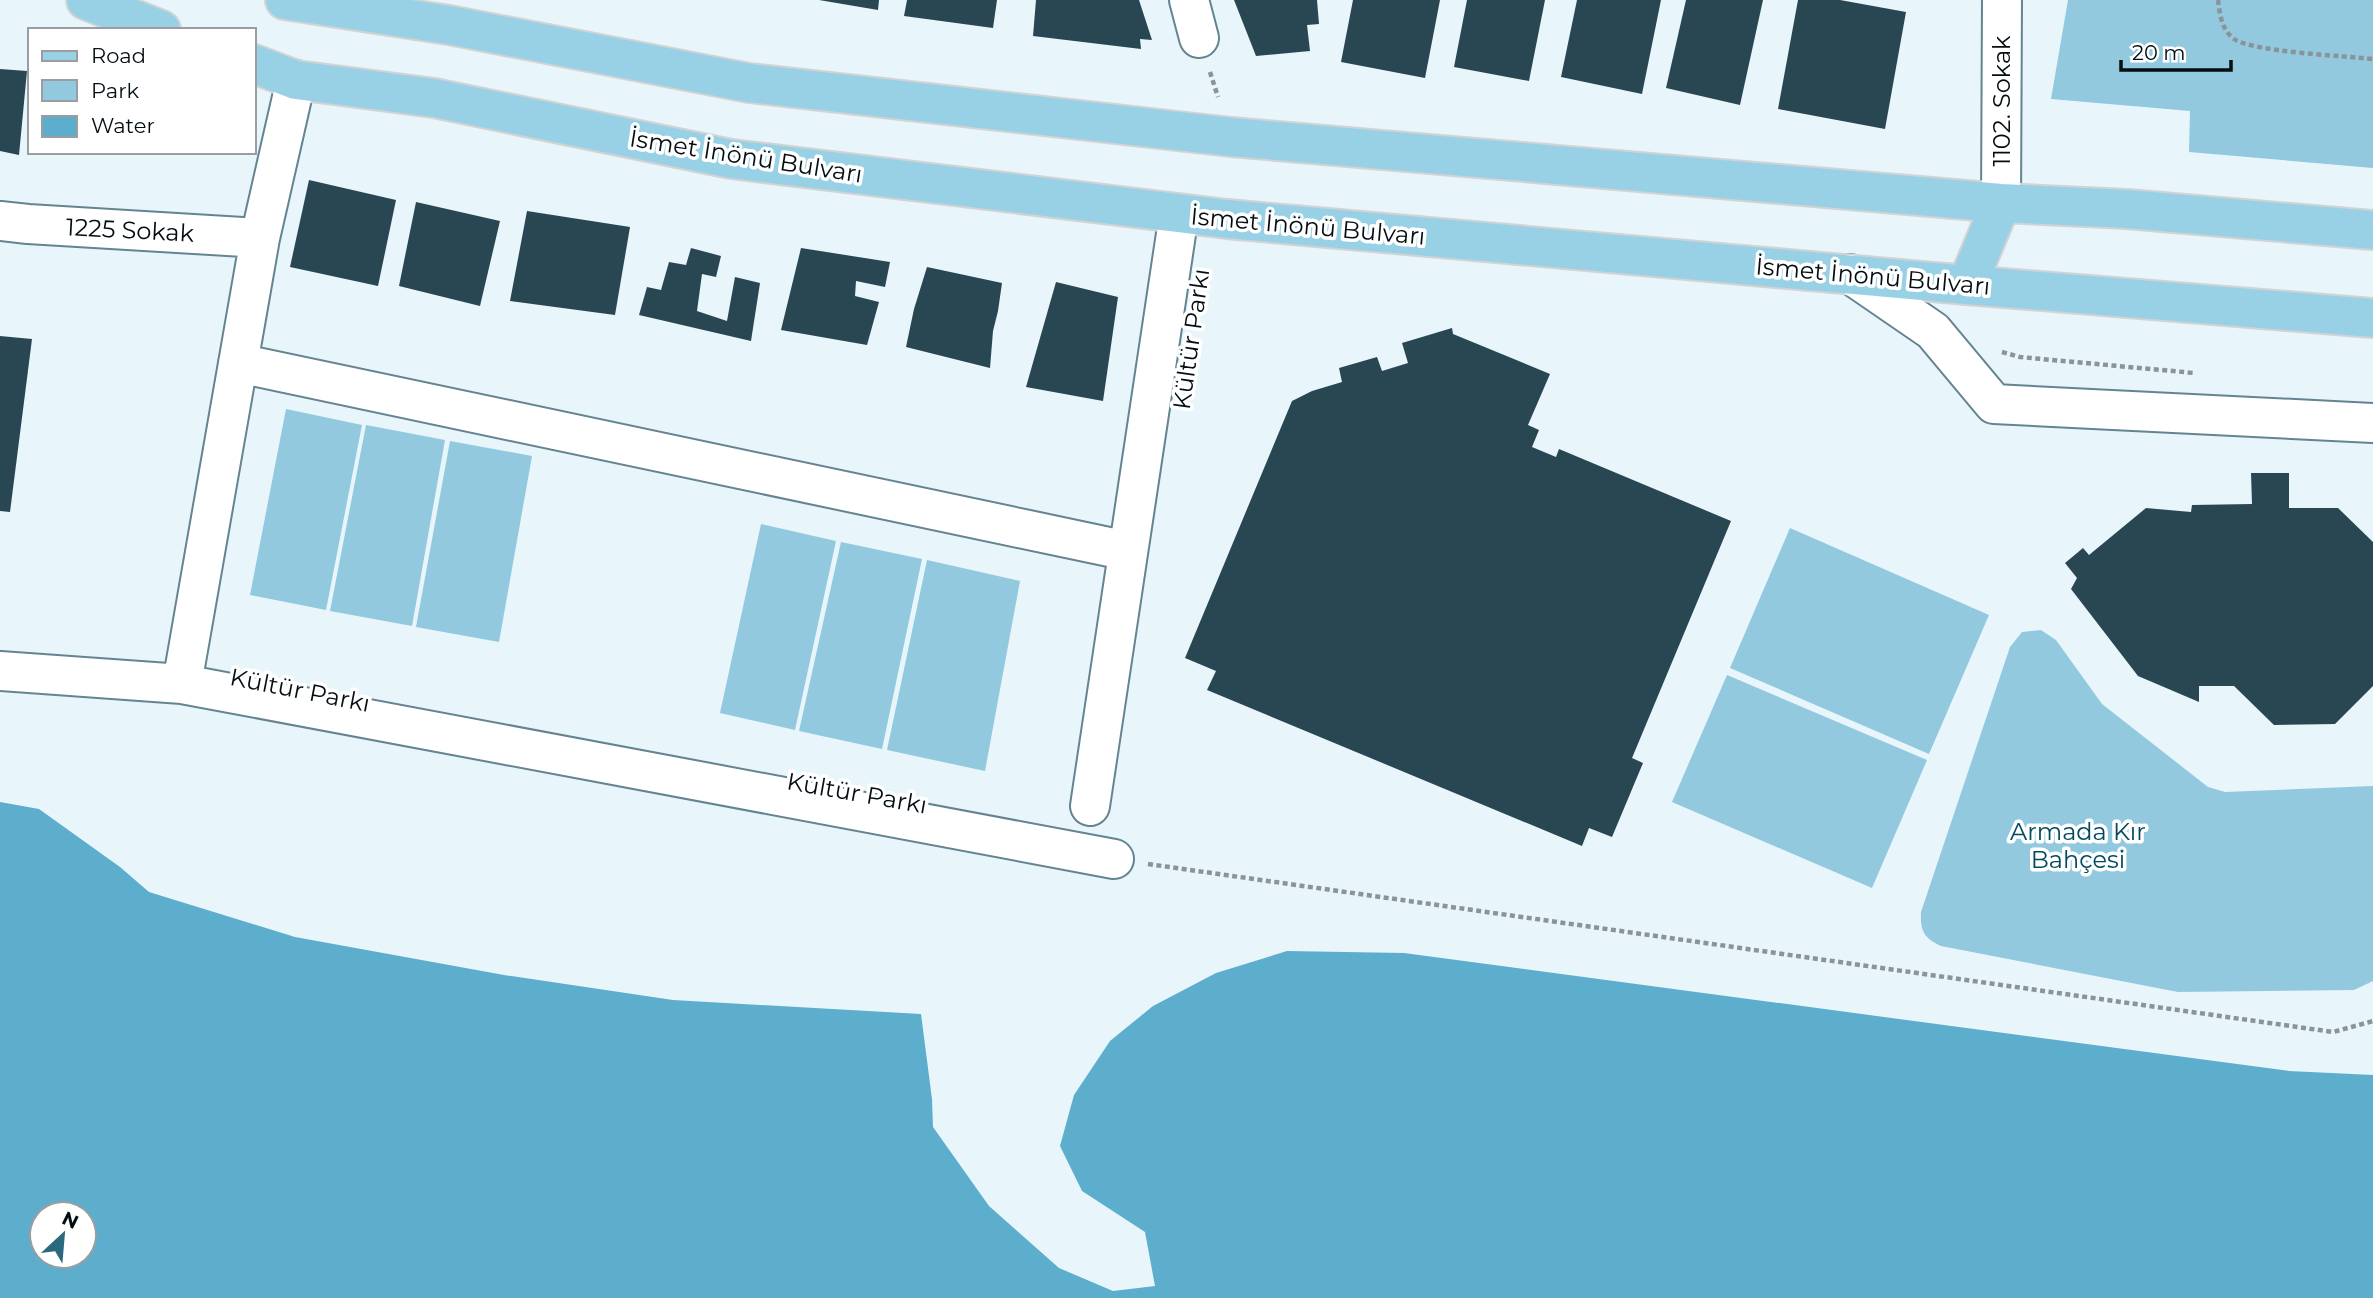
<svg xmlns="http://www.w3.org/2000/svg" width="2373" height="1298" font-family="Montserrat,sans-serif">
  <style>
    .green { fill: #92c9df }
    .water { fill: #5daecd; fill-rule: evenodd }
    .building { fill: #294753 }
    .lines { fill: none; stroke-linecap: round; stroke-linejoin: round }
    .minor-casing { stroke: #648491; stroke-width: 42 }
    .major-casing { stroke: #d2d3d4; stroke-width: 42 }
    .path { stroke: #889499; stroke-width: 4.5; stroke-dasharray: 5 3.5; stroke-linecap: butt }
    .minor { stroke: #fff; stroke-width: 38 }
    .major { stroke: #98d1e5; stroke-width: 38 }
    .labels { text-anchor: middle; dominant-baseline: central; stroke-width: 7; stroke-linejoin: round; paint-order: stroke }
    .street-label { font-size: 24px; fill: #030d12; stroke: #fff }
    .park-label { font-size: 24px; fill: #00495f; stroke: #fff }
  </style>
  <rect width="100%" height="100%" fill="#e8f5fb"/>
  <path class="green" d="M2068,0H2373V168L2189,152L2190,111L2051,99Z
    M286,409L362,425L326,610L250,595Z
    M366,425L445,440L412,626L330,611Z
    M450,441L532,456L499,642L416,627Z
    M761,524L836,541L795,730L720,713Z
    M1790,528L1989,615L1929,754L1730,668Z
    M841,542L922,559L882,749L799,731Z
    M927,560L1020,581L985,771L887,750Z
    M2041,630L2056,640L2102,704L2208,787L2225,792L2373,786V981L2354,990L2178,992L1941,946C1924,938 1920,931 1921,912L2010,647L2022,632Z
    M1727,675L1927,760L1872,888L1672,802Z"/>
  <path class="water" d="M0,802L39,809L120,867L149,892L295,937L504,975L673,1000L921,1014L932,1099L933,1127L989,1206L1059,1268L1113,1291L1155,1286L1145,1232L1082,1191L1060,1146L1074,1095L1110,1041L1153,1006L1216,973L1287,951L1404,953L2289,1071L2373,1075V1298H0ZM42,1214H84V1256H42Z"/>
  <path class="building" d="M819,0H879L878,10Z
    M907,0H997L993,28L904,16Z
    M1036,0H1139L1152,40L1140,39L1141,49L1033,36Z
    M1234,0H1317L1319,24L1307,25L1310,51L1256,56Z
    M1353,0H1440L1425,78L1341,62Z
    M1467,0H1545L1529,81L1454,67Z
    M1577,0H1661L1642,94L1561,77Z
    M1686,0H1763L1740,105L1666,88Z
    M1798,0H1840L1906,12L1885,129L1778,109Z
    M0,69L27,71L19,155L0,151Z
    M309,180L396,200L378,286L290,267Z
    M416,202L500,221L480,306L399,286Z
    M527,211L630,227L615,315L510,301Z
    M691,248L721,256L716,277L702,274L697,311L727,321L735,277L760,283L751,341L639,315L647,287L661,290L669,262L686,265Z
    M801,248L890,262L885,287L856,281L855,296L879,302L867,345L781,330Z
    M927,267L1002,283L998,311L993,331L990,368L906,347L914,309Z
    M1056,282L1118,297L1103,401L1026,387Z
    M1452,328L1453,334L1550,374L1528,425L1539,430L1532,447L1556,457L1559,449L1731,521L1632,758L1643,763L1612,837L1589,828L1582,846L1207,690L1216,671L1185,658L1292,401L1312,391L1342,382L1339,368L1377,357L1382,371L1408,363L1402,343Z
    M0,336L32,339L10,512L0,511Z
    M2251,473H2289V508H2338L2373,542V686L2335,724L2274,725L2234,686H2199V702L2138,676L2071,589L2077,578L2065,563L2083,548L2089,555L2146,508L2191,512L2192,505L2252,504Z"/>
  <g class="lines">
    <defs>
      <path id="minor" d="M1189,0L1199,38
        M2001,203L2002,0
        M0,221L28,224L260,238
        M1850,274L1933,331L1994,404L2373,423
        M238,363L1128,551
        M0,671L182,684L1114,859
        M182,684L260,238L296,80
        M1090,806L1179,214"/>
      <path id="major" d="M86,0L161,30
        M285,0L449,25L749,83L1231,137L2001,203L2127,209L2373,230
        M254,64L296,80L434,98L731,159L1227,219L1967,285L2373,318
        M1967,285L2001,203"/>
    </defs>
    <use href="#minor" class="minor-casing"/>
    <use href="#major" class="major-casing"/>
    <path class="path" d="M2218,0C2220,14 2221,29 2234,39C2253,52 2346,56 2373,59
      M1210,72L1218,97
      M2002,352L2020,357L2194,373
      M1148,864L2333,1032L2373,1021"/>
    <use href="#minor" class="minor"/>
    <use href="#major" class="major"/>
  </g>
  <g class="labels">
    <g class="street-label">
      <text transform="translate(2001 101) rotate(-90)">1102. Sokak</text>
      <text transform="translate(746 156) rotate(9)">İsmet İnönü Bulvarı</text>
      <text transform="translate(1308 226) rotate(5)">İsmet İnönü Bulvarı</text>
      <text transform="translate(130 230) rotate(3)">1225 Sokak</text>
      <text transform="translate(1873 276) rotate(5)">İsmet İnönü Bulvarı</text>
      <text transform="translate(1191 339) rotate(-82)">Kültür Parkı</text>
      <text transform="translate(300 690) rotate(11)">Kültür Parkı</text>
      <text transform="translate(857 793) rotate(10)">Kültür Parkı</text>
    </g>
    <g class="park-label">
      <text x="2078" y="831">Armada Kır<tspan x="2078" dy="28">Bahçesi</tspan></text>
    </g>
  </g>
  <rect x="28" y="28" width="228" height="126" fill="#ffffff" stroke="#9a9ea0" stroke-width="2"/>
  <rect x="42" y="51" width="35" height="10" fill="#98d1e5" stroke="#9a9ea0" stroke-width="2"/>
  <text x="91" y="63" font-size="21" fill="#030d12">Road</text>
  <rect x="42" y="80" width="35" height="21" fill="#92c9df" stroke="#9a9ea0" stroke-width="2"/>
  <text x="91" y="98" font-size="21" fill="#030d12">Park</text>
  <rect x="42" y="116" width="35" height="21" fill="#5daecd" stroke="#9a9ea0" stroke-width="2"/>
  <text x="91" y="133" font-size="21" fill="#030d12">Water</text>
  <g transform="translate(63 1235) rotate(26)"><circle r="33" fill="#ffffff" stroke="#9a9ea0" stroke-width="2"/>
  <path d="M0-5L12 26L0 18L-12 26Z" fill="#2b697f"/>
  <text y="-10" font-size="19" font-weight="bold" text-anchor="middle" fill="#030d12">N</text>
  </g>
  <path d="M2121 60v10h110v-10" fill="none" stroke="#030d12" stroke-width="3.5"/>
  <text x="2132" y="60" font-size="21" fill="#030d12" stroke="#ffffff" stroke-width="5" paint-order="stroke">20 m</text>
</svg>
